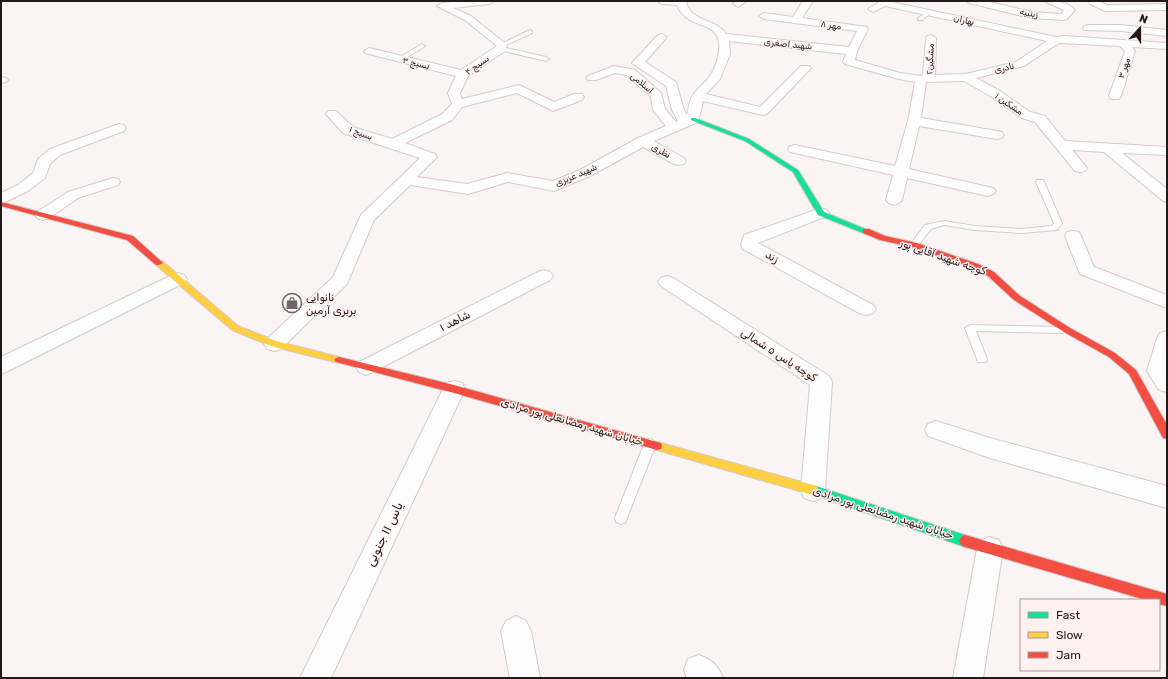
<svg xmlns="http://www.w3.org/2000/svg" width="1168" height="679" font-family="Rubik,Cairo,sans-serif">
  <style>
    .lines { fill: none; stroke-linecap: round; stroke-linejoin: round }
    .lane-casing { stroke: #d3cbca; stroke-width: 2 }
    .street-casing { stroke: #d3cbca; stroke-width: 2 }
    .fast-casing { stroke: #d3cbca; stroke-width: 2 }
    .slow-casing { stroke: #d3cbca; stroke-width: 2 }
    .jam-casing { stroke: #d3cbca; stroke-width: 2 }
    .lane { fill: #fefdfd; fill-rule: evenodd }
    .street { fill: #fefdfd; fill-rule: evenodd }
    .fast { fill: #16e098; fill-rule: evenodd }
    .slow { fill: #ffcf43; fill-rule: evenodd }
    .jam { fill: #f24e42; fill-rule: evenodd }
    .labels { text-anchor: middle; dominant-baseline: central; stroke-width: 3; stroke-linejoin: round; paint-order: stroke }
    .far-street-label { font-size: 9px; fill: #231918; stroke: #fef2f0 }
    .street-label { font-size: 11px; fill: #231918; stroke: #fef2f0 }
    .poi-label { font-size: 11px; fill: #231918; stroke: #fef2f0; text-anchor: start }
    .near-street-label { font-size: 13px; fill: #231918; stroke: #fef2f0 }
  </style>
  <rect width="100%" height="100%" fill="#faf4f4"/>
  <g class="lines">
    <defs>
      <path id="lane" d="M927,12L931,13L922,20H918V18Z
        M530,30L532,31V33L504,46L499,45Z
        M422,44L425,46L424,47L402,60L397,59Z
        M501,47L546,57L549,59L546,61L499,50V48Z
        M1037,180H1043L1044,182L1062,223L1057,230L1021,233L975,230L944,225L931,229L917,247L914,248L910,245L925,225L944,221L975,226L1021,229L1052,226L1054,223L1036,182Z
        M970,325L1063,327L1068,330L1063,333L976,331L987,359L986,362H978L977,359L965,328Z
        M650,439L654,441L656,444L627,518L626,522L621,524L616,522L615,518L644,444L646,441Z"/>
      <path id="street" d="M463,1H494L489,4L453,8L471,16L507,45L505,51L468,76L460,93L462,99L519,85L554,102L574,94H582L584,97L582,100L553,111L517,93L462,107L452,120L405,143L435,154L437,157L417,177L467,184L507,173L553,181L580,170L638,138L666,126L653,110L651,97L627,75L615,73L596,80H588L586,78L588,76L614,66L635,70L661,93L665,109L676,122L678,121L672,110L666,86L632,63L658,35L662,34L667,37L645,62L676,82L684,110L687,115C689,109 689,100 693,95C697,89 703,84 708,79C716,68 723,49 717,36C711,22 685,27 677,5L662,4L657,1H688L686,3C693,23 716,18 726,34L849,47L857,31L764,19L759,16L764,13L793,17L803,1H813L802,18L867,27L868,29L857,51L855,60L900,73L921,76L923,75L926,38L927,36L931,35L936,38L935,75L966,74L1016,62L1047,41L885,6L873,12L868,9L881,1H887L1056,37L1065,36L1167,43V49L1132,47L1135,51L1121,96L1119,99H1111L1109,96L1125,51L1120,46L1059,43L1024,66L976,78L1000,91L1030,112L1045,116L1065,141L1167,147V155L1122,153L1167,189V202L1162,200L1104,152L1072,150L1087,168L1085,171L1080,172L1075,171L1035,122L1022,118L992,97L964,81L926,82L921,118L997,131L1002,132L1004,135L1002,138L997,139L919,126L909,169L993,188L996,191L993,194L988,196L907,178L902,200L899,203L894,205L889,203L886,200L893,175L795,153L790,152L788,149L790,146L795,145L895,166L908,121L915,82L899,79L845,64L843,62L846,54L729,41L730,54L720,79L706,94L760,107L801,66H809L811,68L767,114L763,115L703,101L698,122L654,141L684,158L686,161L684,164L679,165L674,164L643,147L590,176L554,191L508,182L468,194L410,185L374,220L347,284L281,349L274,351L267,349L264,344L267,339L333,277L361,215L420,158L343,133L326,114L328,111H336L353,127L392,139L442,114L452,104L448,93L456,76L365,53L364,51L369,48L461,70L497,46L465,20L437,6L442,3Z
        M736,1H747L738,7L733,4Z
        M967,1H986L1031,12L1061,14L1064,10L1044,1C1055,1 1067,1 1075,10L1067,19L1064,20L1030,18L969,3Z
        M1089,1H1098L1107,5L1167,4V10L1105,11L1090,4Z
        M1088,25H1121L1167,30V36L1121,31L1084,30L1083,28L1084,26Z
        M1,77L6,78L8,80L6,82L1,83Z
        M119,124L124,125L126,128L124,131L60,155L50,164L45,178L28,191L1,204V193L18,185L33,173L38,159L50,149Z
        M113,178L118,179L120,182L118,185L78,198L49,218L43,220L37,218L35,215L37,212L68,192Z
        M821,208L827,210L829,213L827,216L758,243L873,305L876,309L873,313L866,315L859,313L743,249L741,245L744,235Z
        M1073,231L1079,232L1081,236L1094,267L1167,295V308L1080,274L1065,236L1067,232Z
        M544,270L550,272L553,276L550,280L373,372L366,375L359,372L356,367L359,362L538,272Z
        M178,273L184,275L187,279L184,283L8,371L1,374V357L172,275Z
        M667,276L673,278L829,376L832,382L825,490L822,498L813,501L804,498L801,490L810,385L661,286L658,282L661,278Z
        M1167,331V392L1159,390L1147,371L1157,338L1160,333Z
        M454,381L462,383L465,389L331,678H300L443,389L446,383Z
        M936,421L990,438L1167,486V508L990,458L928,436L925,430L928,424Z
        M990,537L999,540L1003,549L983,678H953L977,549L981,540Z
        M516,616L526,621L531,631L540,678H510L501,631L506,621Z
        M699,655C712,660 718,665 723,678H687L684,670L688,659Z"/>
      <path id="fast" d="M691,118H695L749,139L798,170L824,212L870,231L866,233H863L818,215L793,172L745,141L691,120Z
        M813,485L965,535L969,537L971,541L969,545L965,547L809,493L807,490L809,487Z"/>
      <path id="slow" d="M156,261H162L238,326L276,341L339,357L344,360L339,363L271,346L232,330L156,265L155,263Z
        M657,442L813,485L817,487L819,490L817,493L813,495L657,450L653,449L652,446L653,443Z"/>
      <path id="jam" d="M1,202L133,236L163,263L159,265H156L127,240L1,206Z
        M863,229H869L885,236L917,243L978,264L994,272L1020,296L1070,328L1115,353L1136,370L1167,425V439L1163,438L1129,374L1109,357L1064,332L1014,300L988,276L972,268L912,247L880,240L863,233Z
        M339,357L454,385L657,442L661,443L662,446L661,449L657,450L454,393L336,362L334,360L336,358Z
        M965,535L1167,594V606L1159,604V600H1146L965,547L961,545L959,541L961,537Z"/>
    </defs>
    <use href="#lane" class="lane-casing"/>
    <use href="#street" class="street-casing"/>
    <use href="#fast" class="fast-casing"/>
    <use href="#slow" class="slow-casing"/>
    <use href="#jam" class="jam-casing"/>
    <use href="#lane" class="lane"/>
    <use href="#street" class="street"/>
    <use href="#fast" class="fast"/>
    <use href="#slow" class="slow"/>
    <use href="#jam" class="jam"/>
  </g>
  <defs>
    <symbol id="shop-ring" viewBox="-11 -11 22 22"><circle r="9.5" fill="#fef2f0" stroke="#6e6665" stroke-width="1.5"/><path d="M-5-2.5h2.3a2.7 3.5 0 0 1 5.4 0H5L5.5 6h-11ZM-1.5-2.5h3a1.5 2.3 0 0 0-3 0Z" fill="#6e6665"/></symbol>
  </defs>
  <g fill-rule="evenodd">
    <use href="#shop-ring" x="281" y="292" width="22" height="22"/>
  </g>
  <g class="labels">
    <g class="far-street-label">
      <text transform="translate(1029 13) rotate(10)">زینبیه</text>
      <text transform="translate(964 20) rotate(12)">بهاران</text>
      <text transform="translate(831 25) rotate(8)">مهر ۸</text>
      <text transform="translate(788 44) rotate(6)">شهید اصغری</text>
      <text transform="translate(930 59) rotate(-87)">مشگین۲</text>
      <text transform="translate(416 63) rotate(13)">بسیج ۳</text>
      <text transform="translate(477 65) rotate(-35)">بسیج ۴</text>
      <text transform="translate(1004 68) rotate(-14)">نادری</text>
      <text transform="translate(1124 68) rotate(-71)">مهر ۳</text>
      <text transform="translate(642 83) rotate(40)">اسلامی</text>
      <text transform="translate(1009 104) rotate(34)">مشکین ۱</text>
      <text transform="translate(361 133) rotate(21)">بسیج ۱</text>
      <text transform="translate(661 151) rotate(29)">نظری</text>
      <text transform="translate(576 175) rotate(-23)">شهید عزیزی</text>
    </g>
    <g class="street-label">
      <text transform="translate(772 257) rotate(29)">زند</text>
      <text transform="translate(943 257) rotate(19)">کوچه شهید آقایی پور</text>
      <text transform="translate(455 321) rotate(-27)">شاهد ۱</text>
      <text transform="translate(779 355) rotate(33)">کوچه یاس ۵ شمالی</text>
      <text transform="translate(572 422) rotate(16)">خیابان شهید رمضانعلی پور مرادی</text>
      <text transform="translate(883 513) rotate(18)">خیابان شهید رمضانعلی پور مرادی</text>
    </g>
    <g class="poi-label">
      <text x="306" y="297">نانوایی<tspan x="306" dy="13">بربری آرمین</tspan></text>
    </g>
    <g class="near-street-label">
      <text transform="translate(384 534) rotate(-64)">یاس ۱۱ جنوبی</text>
    </g>
  </g>
  <rect width="1168" height="679" fill="none" stroke="#231918" stroke-width="4"/>
  <rect x="1020" y="599" width="140" height="72" fill="#fef2f0" stroke="#a69b9a"/>
  <rect x="1028" y="612" width="20" height="6" fill="#16e098" stroke="#a69b9a"/>
  <text x="1056" y="619" font-size="12" fill="#231918">Fast</text>
  <rect x="1028" y="632" width="20" height="6" fill="#ffcf43" stroke="#a69b9a"/>
  <text x="1056" y="639" font-size="12" fill="#231918">Slow</text>
  <rect x="1028" y="652" width="20" height="6" fill="#f24e42" stroke="#a69b9a"/>
  <text x="1056" y="659" font-size="12" fill="#231918">Jam</text>
  <g transform="translate(1140 28) rotate(21)" stroke="#fef2f0" stroke-width="3" paint-order="stroke">
  <path d="M0-3L7 15L0 10L-7 15Z" fill="#231918"/>
  <text y="-6" font-size="11" font-weight="bold" text-anchor="middle" fill="#231918">N</text>
  </g>
</svg>
